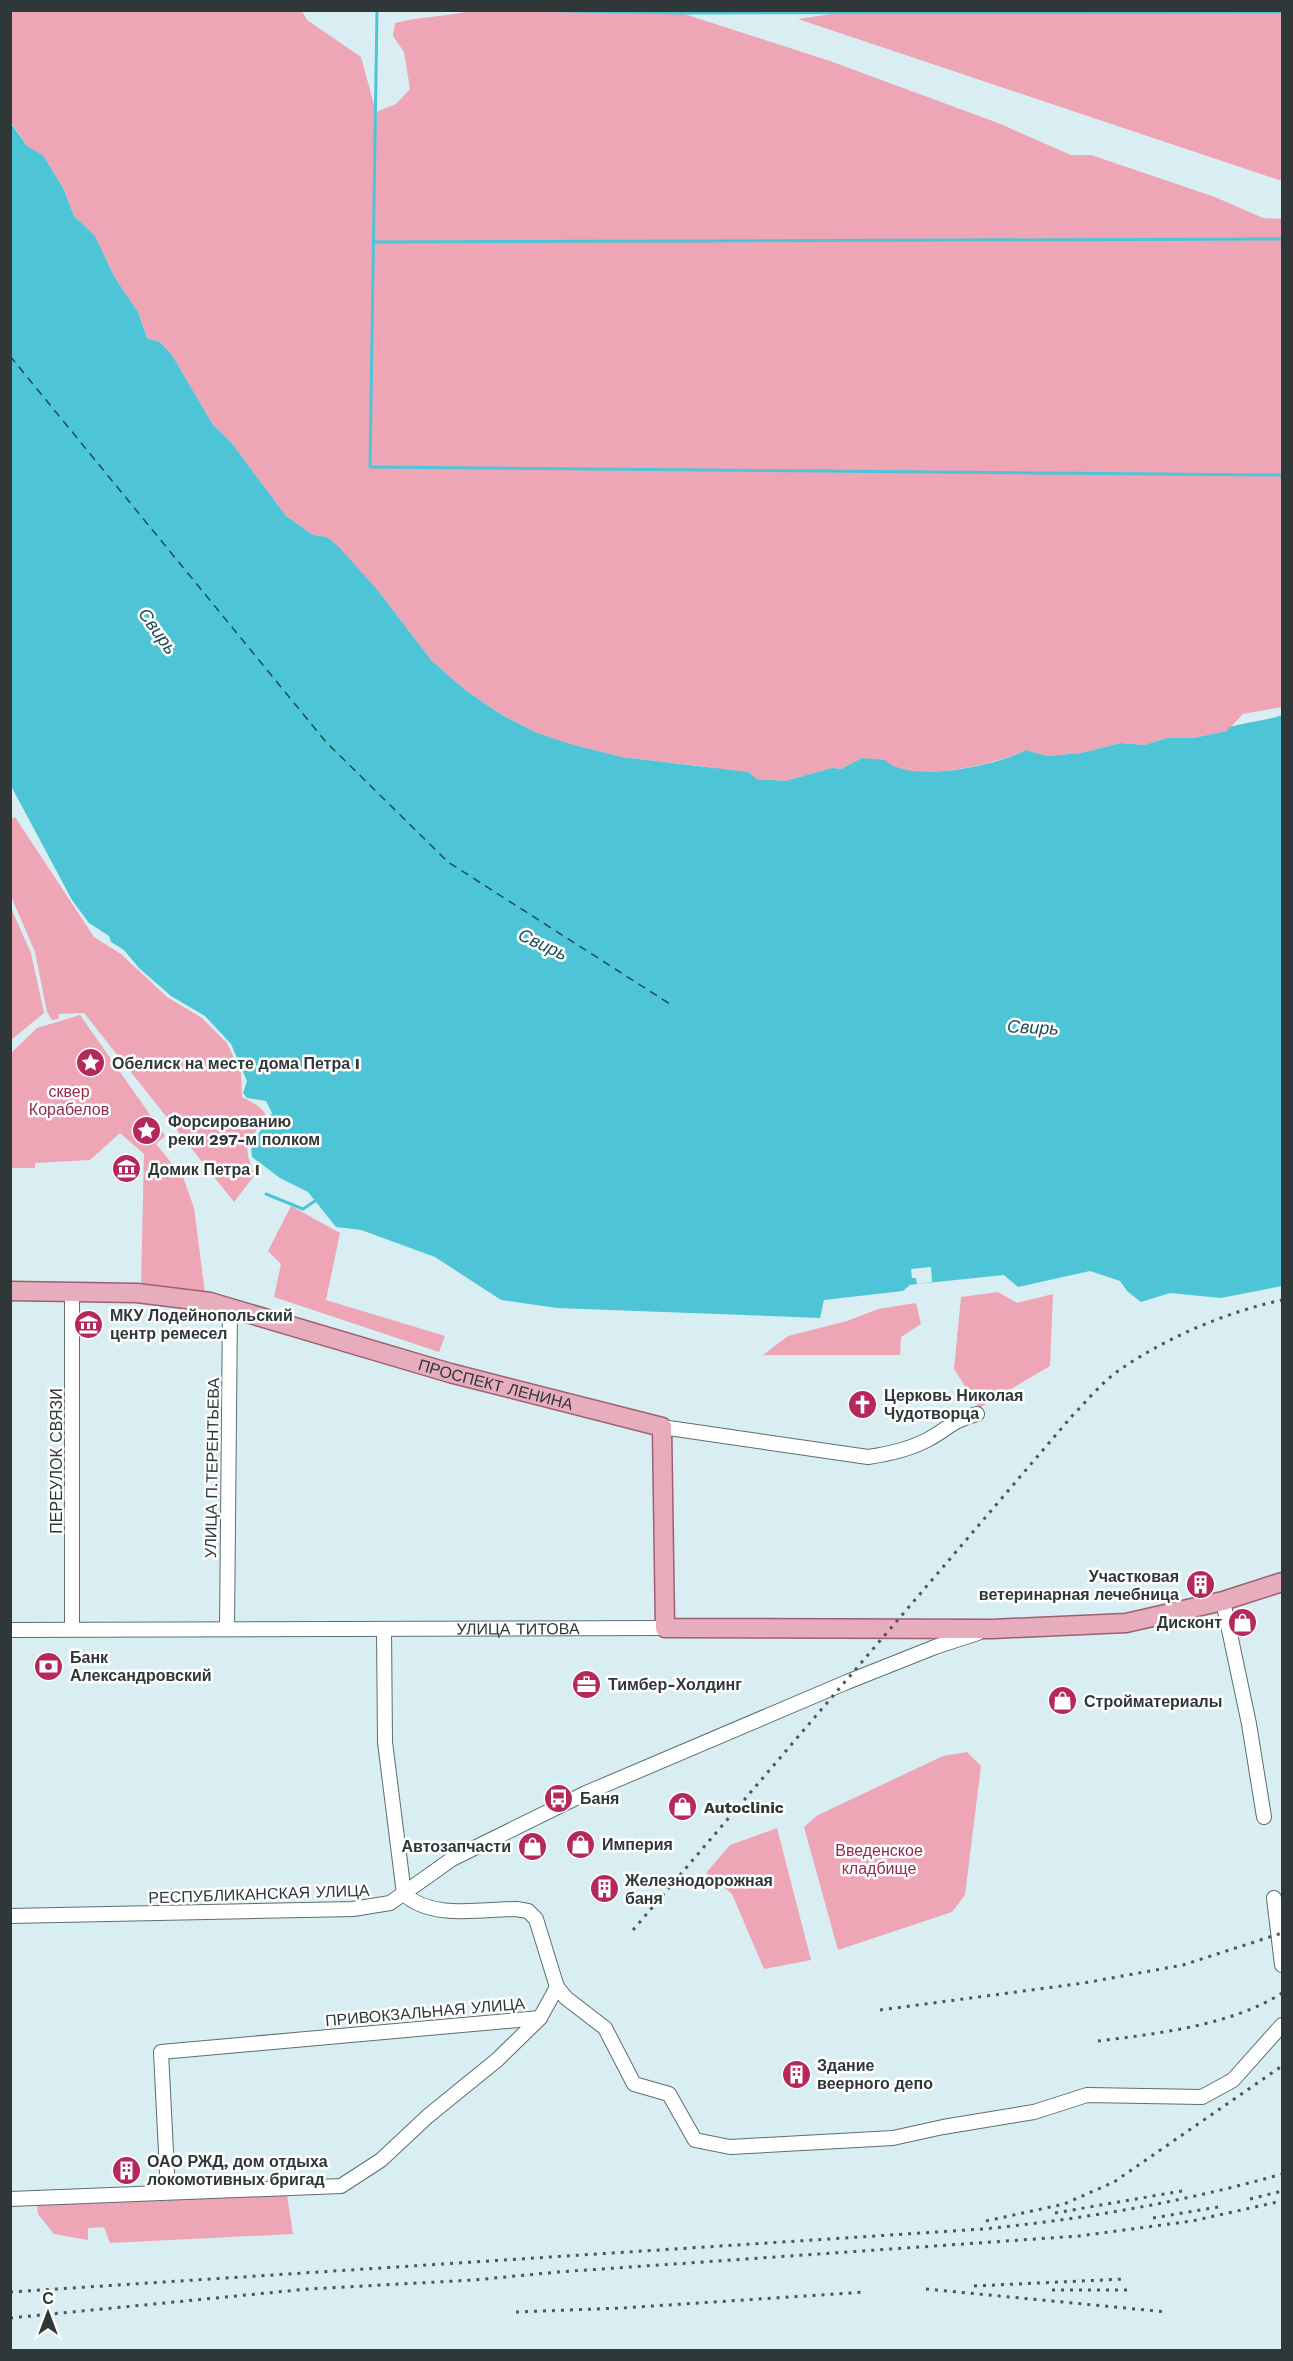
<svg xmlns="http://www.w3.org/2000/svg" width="1293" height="2361" font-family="'Work Sans',sans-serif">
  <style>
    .green { fill: #eea5b6 }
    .water { fill: #4ec5d7 }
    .pier { fill: #d9eef2 }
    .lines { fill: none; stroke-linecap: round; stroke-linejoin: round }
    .stream { stroke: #4ec5d7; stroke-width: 3 }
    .ferry { stroke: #1b4e56; stroke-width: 1.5; stroke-dasharray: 8 6; stroke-linecap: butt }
    .minor-casing { stroke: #5c6e72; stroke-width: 16 }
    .major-casing { stroke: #9c6071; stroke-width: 21 }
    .minor { stroke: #fff; stroke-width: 14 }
    .major { stroke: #e7adbc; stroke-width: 18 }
    .rail { stroke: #4c5759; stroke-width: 3; stroke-dasharray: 3 6; stroke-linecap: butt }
    .labels { text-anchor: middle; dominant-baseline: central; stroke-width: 5; stroke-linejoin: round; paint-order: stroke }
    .poi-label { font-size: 16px; font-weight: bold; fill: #2f3739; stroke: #fff; text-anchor: start }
    .park-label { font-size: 16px; fill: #912c4e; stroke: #fff }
    .street-label { font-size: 16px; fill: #2f3739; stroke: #fff }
    .water-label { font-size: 18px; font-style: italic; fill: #1b4e56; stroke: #fff }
  </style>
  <rect width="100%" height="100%" fill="#d9eef2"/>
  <path class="green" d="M477,10L675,11L830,61L998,123L1071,155H1091L1215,197L1263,218L1282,219V707L1243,714L1227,731L1193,738H1167L1144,745L1121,743L1081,753L1047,756L1026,750C1000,763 940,775 912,772C896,770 878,762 862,758L841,769L832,768L785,781L757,779L708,767L622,757L576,746L537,733L502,715L465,690L431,660L380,593L327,537L313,535L286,516L231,442L213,425L172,355L160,342L147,338L138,312L115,278L95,236L74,216L63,188L43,155L27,146L11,122L10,11H302L307,20L361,57L376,112L396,104L410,89L404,52L393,36L395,23C423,16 450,16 477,10Z
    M816,11H1282V181L798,19L838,13Z
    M15,817L94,937L121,954L167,997L202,1018L227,1043L241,1073L242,1097C285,1118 257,1120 248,1145C245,1154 253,1167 254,1176L234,1202L84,1013L58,1014L59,1019L52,1020L47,1012L35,952L11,896V819Z
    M10,906L31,953L44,1013L11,1040Z
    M80,1015L165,1136L156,1144L183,1177L194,1208L205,1293L141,1288L144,1154L120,1133L90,1160L35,1163V1168H11V1053L37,1028Z
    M291,1206L340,1233L326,1300L445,1336L439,1352L274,1297L281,1264L268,1251Z
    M998,1292L1017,1303L1053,1294L1050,1366L979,1408L954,1369L961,1297Z
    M916,1303L921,1324L901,1337L900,1355H763L788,1336L847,1321L878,1309Z
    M967,1752L981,1766L965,1895L952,1912L838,1950L804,1827L818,1815L943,1756Z
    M777,1828L811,1960L764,1969L732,1894L706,1873L730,1845Z
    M286,2188L293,2234L110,2243L104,2227L88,2228V2240L54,2234L38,2214L36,2198Z"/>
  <path class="water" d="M10,122L27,146L43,155L63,188L74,216L95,236L115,278L138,312L147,338L160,342L172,355L213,425L231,442L286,516L313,535L327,537L339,547L380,593L431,660L465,690L502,715L537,733L577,746L622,757L748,772L757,779L785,781L832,768L841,769L862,758L885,760C910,785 997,765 1026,750L1047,756L1081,753L1121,743L1144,745L1167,738H1193L1227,731L1229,727C1247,722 1265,721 1282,715V1286L1221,1298L1170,1293L1141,1302L1127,1291L1120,1281L1090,1271L1018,1287L1004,1275L917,1284L910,1285L903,1291L824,1300L820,1318L557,1308L501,1300L435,1257L361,1230L336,1227L308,1192L280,1178L252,1157L251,1145L272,1113L266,1101L247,1098L243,1093L247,1081L231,1044L205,1016L171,996L139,968L124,950L111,942L109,936L89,923L72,900L11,786Z"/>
  <path class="pier" d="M931,1267L932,1282L917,1284L916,1278H912L911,1269Z"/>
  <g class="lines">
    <path class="stream" d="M377,10L370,467L1282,475
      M517,10L682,13L1282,12
      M374,242L1282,239
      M266,1194L303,1209L315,1201"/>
    <path class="ferry" d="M10,356L326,742L448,862L673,1006"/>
    <defs>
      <g id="minor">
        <path d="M72,1292V1629"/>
        <path d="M662,1427L868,1457C889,1454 908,1450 927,1440C948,1429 951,1421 977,1414"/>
        <path d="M1223,1601L1249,1724L1264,1817"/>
        <path d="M227,1629L230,1307"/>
        <path id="s1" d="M10,1630L665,1628"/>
        <path d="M1274,1898L1282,1965"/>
        <path d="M10,1916L353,1909L390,1903L452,1859L586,1793L847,1682L935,1647L978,1633"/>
        <path d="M557,1987L566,1998L605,2028L634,2084L669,2094L695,2140L730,2147L893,2138L943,2127L1034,2112L1087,2095L1202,2097L1233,2080L1282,2025"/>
        <path d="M168,2192L161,2052L540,2018"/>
        <path d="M10,2199L341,2186L381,2160L428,2116L497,2060L540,2018L557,1987L536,1919L528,1911L516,1909C481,1909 432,1920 404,1894L385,1742L384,1630"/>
      </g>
      <g id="major">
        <path id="s2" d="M10,1291L137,1293L210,1302L450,1373L662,1427L665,1628L992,1629L1126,1623L1223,1601L1282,1582"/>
      </g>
    </defs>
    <use href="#minor" class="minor-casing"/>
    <use href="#major" class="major-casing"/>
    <use href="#minor" class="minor"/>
    <use href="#major" class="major"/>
    <path class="rail" d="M633,1930L1072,1416C1087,1401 1101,1383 1118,1371C1165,1338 1226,1312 1282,1300
      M880,2010L1084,1983L1183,1965L1282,1933
      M1098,2041C1156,2034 1233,2025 1282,1993
      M1250,2199L1282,2191
      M1055,2213L1182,2191
      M1153,2218L1224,2206
      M986,2221L1064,2204L1114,2182L1282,2066
      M974,2286L1125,2279
      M926,2289L1167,2312
      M1052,2290H1129
      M10,2292L983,2229C1085,2219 1184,2202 1282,2174
      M516,2312L622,2308L866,2292
      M10,2318L308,2289L474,2280L558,2272L1079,2236L1192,2221L1282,2201"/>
  </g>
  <defs>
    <symbol id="sight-disc" viewBox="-11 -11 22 22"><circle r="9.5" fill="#b5285c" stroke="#fff"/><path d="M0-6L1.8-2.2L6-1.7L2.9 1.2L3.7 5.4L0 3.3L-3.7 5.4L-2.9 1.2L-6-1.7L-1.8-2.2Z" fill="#fff"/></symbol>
    <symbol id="museum-disc" viewBox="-11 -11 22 22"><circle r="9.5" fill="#b5285c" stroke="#fff"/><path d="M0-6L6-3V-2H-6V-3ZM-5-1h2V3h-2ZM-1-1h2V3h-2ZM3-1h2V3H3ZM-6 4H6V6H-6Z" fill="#fff"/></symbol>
    <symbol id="church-disc" viewBox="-11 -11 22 22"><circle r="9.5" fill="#b5285c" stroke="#fff"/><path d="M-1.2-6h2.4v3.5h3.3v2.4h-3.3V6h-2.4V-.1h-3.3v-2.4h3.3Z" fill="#fff"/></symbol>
    <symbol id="building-disc" viewBox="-11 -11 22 22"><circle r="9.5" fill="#b5285c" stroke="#fff"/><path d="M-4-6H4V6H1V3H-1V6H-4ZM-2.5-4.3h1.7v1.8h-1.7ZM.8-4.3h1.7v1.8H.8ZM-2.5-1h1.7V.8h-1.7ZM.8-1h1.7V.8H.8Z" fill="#fff"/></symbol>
    <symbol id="shop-disc" viewBox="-11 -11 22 22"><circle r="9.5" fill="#b5285c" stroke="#fff"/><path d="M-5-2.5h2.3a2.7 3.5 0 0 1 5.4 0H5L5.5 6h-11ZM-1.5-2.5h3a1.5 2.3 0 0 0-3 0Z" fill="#fff"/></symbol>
    <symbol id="bank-disc" viewBox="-11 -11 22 22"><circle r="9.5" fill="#b5285c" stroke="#fff"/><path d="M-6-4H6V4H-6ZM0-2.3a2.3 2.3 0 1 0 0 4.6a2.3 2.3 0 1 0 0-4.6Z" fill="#fff"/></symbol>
    <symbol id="office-disc" viewBox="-11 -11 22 22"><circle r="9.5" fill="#b5285c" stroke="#fff"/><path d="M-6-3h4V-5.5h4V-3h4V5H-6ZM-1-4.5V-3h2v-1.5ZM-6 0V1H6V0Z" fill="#fff"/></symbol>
    <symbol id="bus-disc" viewBox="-11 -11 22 22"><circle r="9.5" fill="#b5285c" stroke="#fff"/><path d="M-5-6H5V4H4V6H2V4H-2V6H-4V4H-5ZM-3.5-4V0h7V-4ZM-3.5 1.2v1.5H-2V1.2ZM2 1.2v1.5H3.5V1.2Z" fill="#fff"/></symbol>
  </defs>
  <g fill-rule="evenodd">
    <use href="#sight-disc" x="74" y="1046" width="33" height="33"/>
    <use href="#sight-disc" x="130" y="1114" width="33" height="33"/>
    <use href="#museum-disc" x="110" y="1152" width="33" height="33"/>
    <use href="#museum-disc" x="72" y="1308" width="33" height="33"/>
    <use href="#church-disc" x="846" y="1388" width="33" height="33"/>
    <use href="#building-disc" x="1184" y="1568" width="33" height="33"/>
    <use href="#shop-disc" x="1226" y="1606" width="33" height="33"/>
    <use href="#bank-disc" x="32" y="1650" width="33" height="33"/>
    <use href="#office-disc" x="570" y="1668" width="33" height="33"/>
    <use href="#shop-disc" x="1046" y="1684" width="33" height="33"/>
    <use href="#bus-disc" x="542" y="1782" width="33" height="33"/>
    <use href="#shop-disc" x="666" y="1790" width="33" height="33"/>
    <use href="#shop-disc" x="564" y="1828" width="33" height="33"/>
    <use href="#shop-disc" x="516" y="1830" width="33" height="33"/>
    <use href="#building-disc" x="588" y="1872" width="33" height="33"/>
    <use href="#building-disc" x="780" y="2058" width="33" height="33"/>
    <use href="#building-disc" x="110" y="2154" width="33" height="33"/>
  </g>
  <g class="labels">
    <g class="poi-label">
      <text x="112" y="1063">Обелиск на месте дома Петра I</text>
      <text x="168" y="1121">Форсированию<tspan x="168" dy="18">реки 297-м полком</tspan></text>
      <text x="148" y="1169">Домик Петра I</text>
      <text x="110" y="1315">МКУ Лодейнопольский<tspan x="110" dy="18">центр ремесел</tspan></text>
      <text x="884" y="1395">Церковь Николая<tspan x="884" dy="18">Чудотворца</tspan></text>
      <text x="1179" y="1576" text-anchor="end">Участковая<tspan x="1179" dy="18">ветеринарная лечебница</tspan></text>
      <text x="1222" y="1622" text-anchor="end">Дисконт</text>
      <text x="70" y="1657">Банк<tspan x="70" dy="18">Александровский</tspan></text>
      <text x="608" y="1684">Тимбер-Холдинг</text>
      <text x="1084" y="1701">Стройматериалы</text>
      <text x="580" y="1798">Баня</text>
      <text x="704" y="1807">Autoclinic</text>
      <text x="602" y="1844">Империя</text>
      <text x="511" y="1846" text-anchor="end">Автозапчасти</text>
      <text x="625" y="1880">Железнодорожная<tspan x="625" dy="18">баня</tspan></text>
      <text x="817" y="2065">Здание<tspan x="817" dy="18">веерного депо</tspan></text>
      <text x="147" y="2161">ОАО РЖД, дом отдыха<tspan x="147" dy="18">локомотивных бригад</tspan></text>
    </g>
    <g class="park-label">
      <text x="69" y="1091">сквер<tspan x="69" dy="18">Корабелов</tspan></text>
      <text x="879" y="1850">Введенское<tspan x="879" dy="18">кладбище</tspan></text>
    </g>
    <g class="street-label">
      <text stroke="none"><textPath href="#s2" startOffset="498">ПРОСПЕКТ ЛЕНИНА</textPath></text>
      <text transform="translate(56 1461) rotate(-90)">ПЕРЕУЛОК СВЯЗИ</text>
      <text transform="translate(212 1468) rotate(-89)">УЛИЦА П.ТЕРЕНТЬЕВА</text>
      <text stroke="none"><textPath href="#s1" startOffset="508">УЛИЦА ТИТОВА</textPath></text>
      <text transform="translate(259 1894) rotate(-2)">РЕСПУБЛИКАНСКАЯ УЛИЦА</text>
      <text transform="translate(425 2012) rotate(-5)">ПРИВОКЗАЛЬНАЯ УЛИЦА</text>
    </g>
    <g class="water-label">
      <text transform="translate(158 631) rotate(54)">Свирь</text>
      <text transform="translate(543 944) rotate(25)">Свирь</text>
      <text transform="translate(1033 1027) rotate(3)">Свирь</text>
    </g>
  </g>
  <rect width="1293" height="2361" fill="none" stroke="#2f3739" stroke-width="24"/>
  <g transform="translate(48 2313)" stroke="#ffffff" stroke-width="4.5" paint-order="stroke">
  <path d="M0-4.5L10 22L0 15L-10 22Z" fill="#2f3739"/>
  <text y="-9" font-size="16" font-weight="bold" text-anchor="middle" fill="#2f3739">С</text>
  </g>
</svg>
